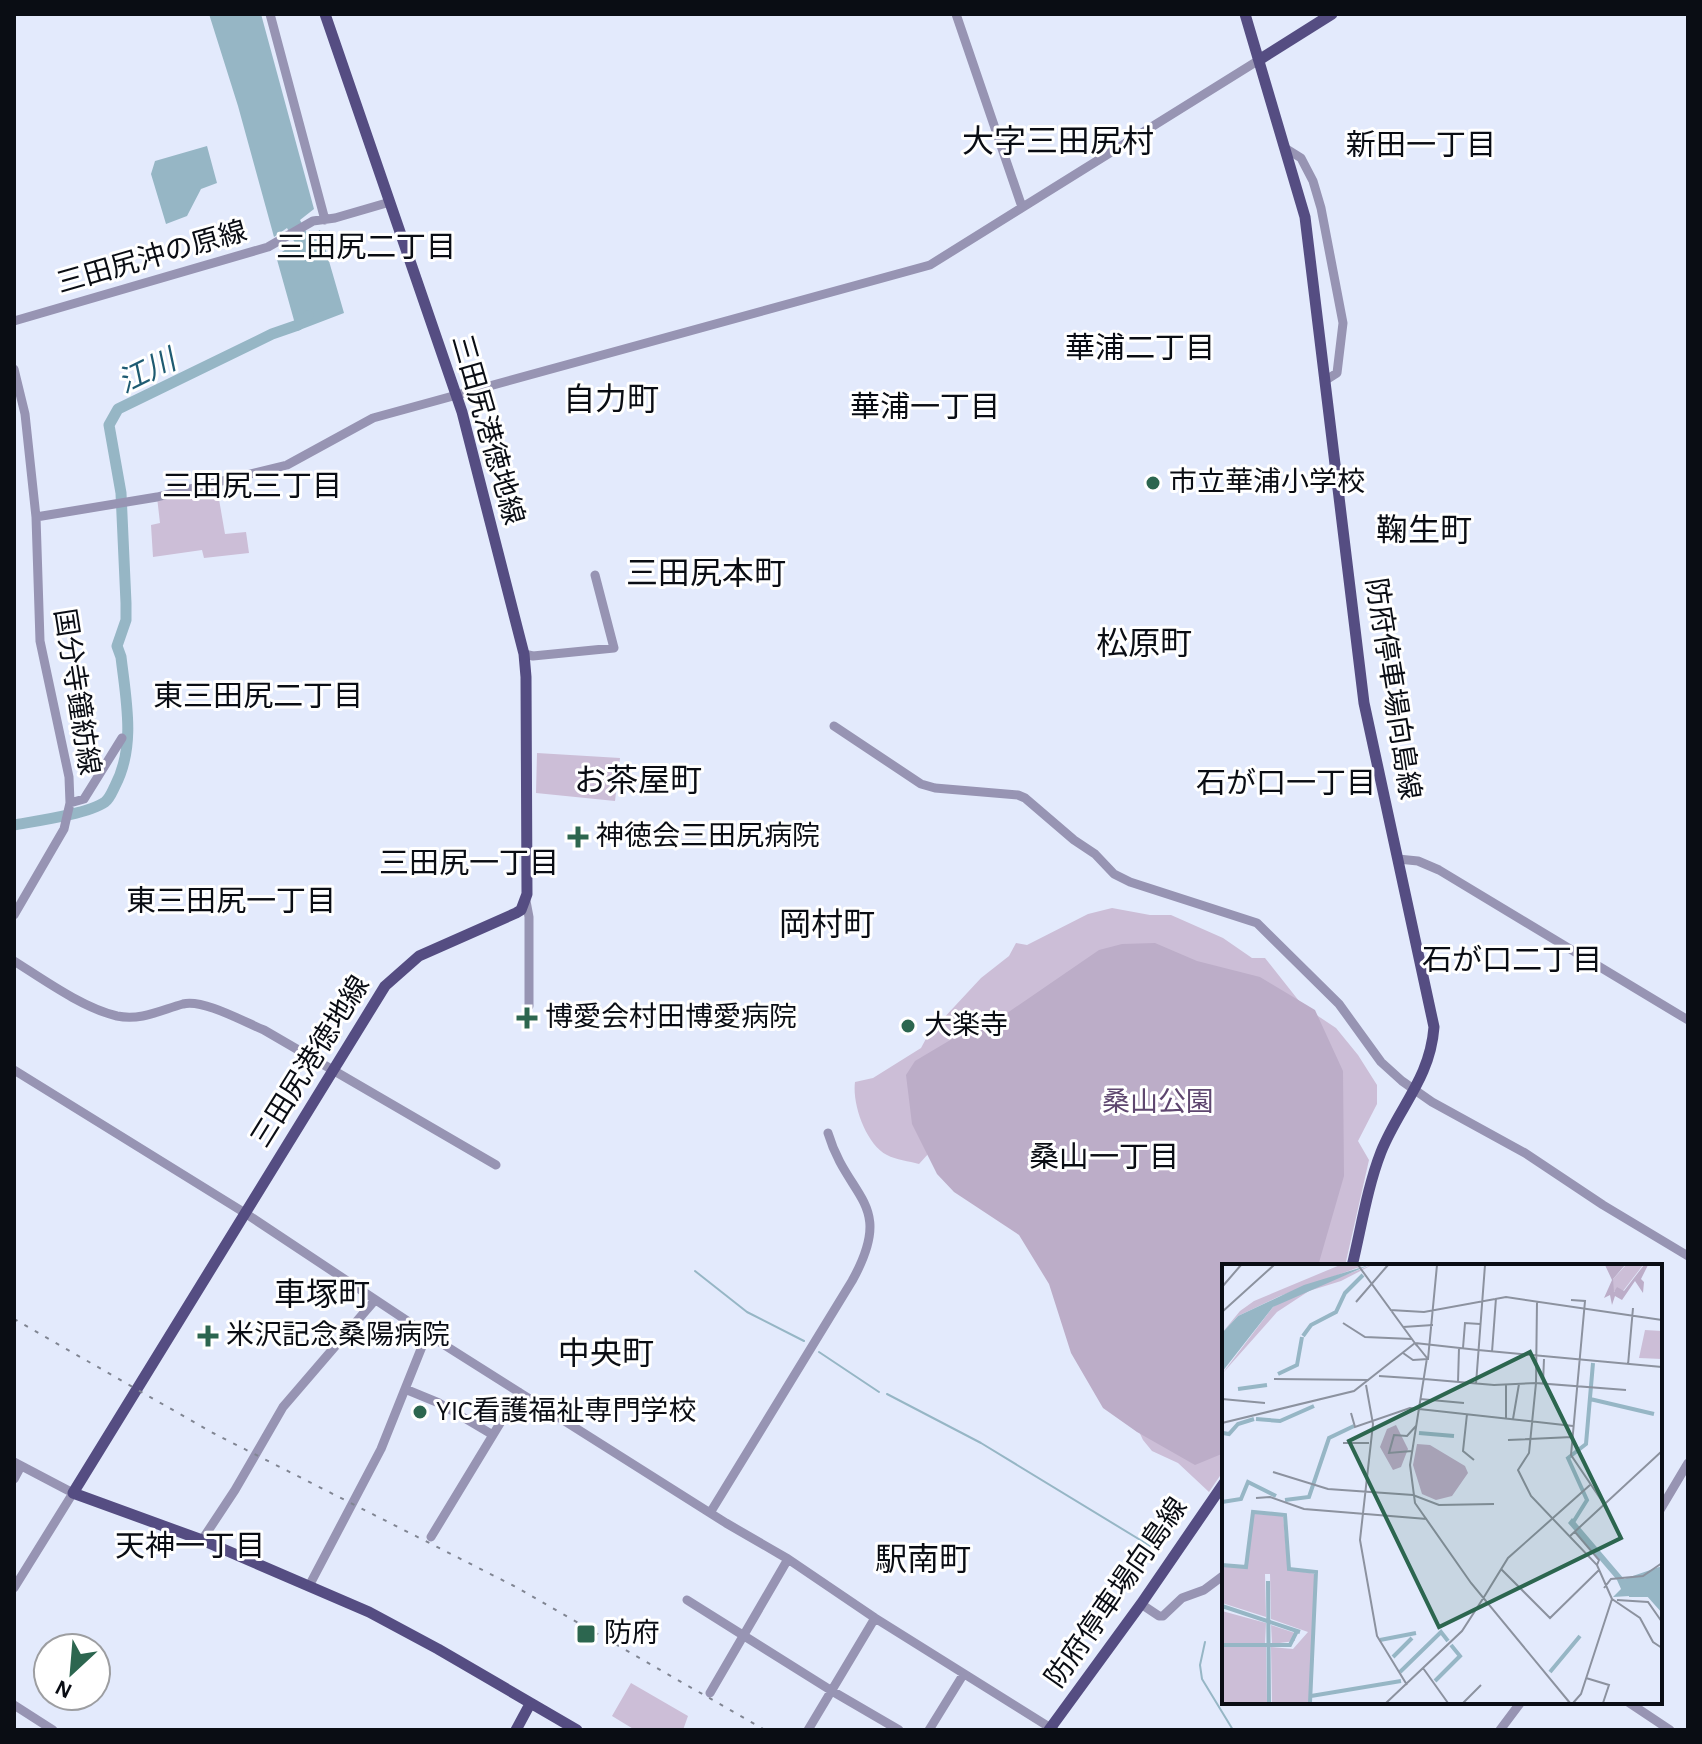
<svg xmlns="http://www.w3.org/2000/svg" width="1702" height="1744" font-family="'Alegreya Sans','Noto Sans JP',sans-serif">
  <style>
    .green { fill: #ccbed7 }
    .forest { fill: #bcadc8 }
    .water { fill: #96b6c5 }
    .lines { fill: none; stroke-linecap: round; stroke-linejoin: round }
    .stream { stroke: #96b6c5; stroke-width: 2 }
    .river { stroke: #96b6c5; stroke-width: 11 }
    .minor { stroke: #9794b3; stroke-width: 9 }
    .major { stroke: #554d82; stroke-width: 11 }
    .rail { stroke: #808592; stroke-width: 2; stroke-dasharray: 4 8; stroke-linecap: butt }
    .poi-dot { fill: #2c664f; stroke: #fff; stroke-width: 3 }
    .labels { text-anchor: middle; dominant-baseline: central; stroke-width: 6; stroke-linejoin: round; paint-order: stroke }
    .street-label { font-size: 28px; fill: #0a0d14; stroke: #fff }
    .poi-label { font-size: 28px; fill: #0a0d14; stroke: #fff; text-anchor: start }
    .park-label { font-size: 28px; fill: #5e466f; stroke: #fff }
    .neighbourhood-label { font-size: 30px; fill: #0a0d14; stroke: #fff }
    .water-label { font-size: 30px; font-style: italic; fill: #1e5b72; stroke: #fff }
    .quarter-label { font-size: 32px; fill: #0a0d14; stroke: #fff }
    .inset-river { fill: none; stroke: #96b6c5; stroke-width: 4 }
    .inset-road { fill: none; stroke: #8c929f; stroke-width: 2 }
    .view { fill: #2c664f; fill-opacity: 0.15; stroke: #2c664f; stroke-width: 4 }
    .inset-edge { fill: none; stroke: #0a0d14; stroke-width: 4 }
  </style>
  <rect width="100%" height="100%" fill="#e3eafc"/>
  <path class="green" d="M216,482L225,534L246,532L249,553L204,558L202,550L153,557L151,525L160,523L157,497Z
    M537,753L620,758L615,801L536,793Z
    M1112,908L1150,915H1171L1223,938L1252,958H1265L1303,1006L1336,1028L1358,1055L1377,1085V1104L1358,1141L1369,1160L1345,1266H1224V1470L1209,1492L1178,1463L1152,1451L1143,1440L1076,1299L939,1142L919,1164C909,1161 896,1160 887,1155C866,1144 852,1104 855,1082L873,1078L921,1048L928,1035L981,978L1009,956L1016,943L1027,945L1088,914Z
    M631,1683L688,1716L683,1730H635L612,1716Z"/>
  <path class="forest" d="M1155,943L1197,961L1260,977L1315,1010L1343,1071L1344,1176L1318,1266H1224V1453L1195,1465L1137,1432L1103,1408L1071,1353L1049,1284L1019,1235L954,1192L937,1174L912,1124L906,1075L915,1061L952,1039L971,1033L997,1020L1099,950L1122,944Z"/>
  <path class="water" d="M209,14H261L314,209L300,220L309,237L320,230L344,313L297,331L276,256L295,243L287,228L274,237L238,106Z
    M207,146L217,183L201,189L187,216L166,224L151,174L155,161Z"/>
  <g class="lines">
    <path class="stream" d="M695,1271L747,1312L804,1341
      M819,1352L879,1392
      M887,1394L981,1443L1160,1552
      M1205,1642L1200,1665L1202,1679L1233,1730"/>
    <path class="river" d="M14,825C36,821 88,814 105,802C110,798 112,792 115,786C136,746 126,700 121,657L117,646L126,620V603L121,493L109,425L118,409L272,334L298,325L308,316"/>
    <path class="minor" d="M270,14L325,220
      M956,14L1022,207
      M1285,148L1301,158L1313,181L1321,208L1343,323L1337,373L1326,380
      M14,321L268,247L313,221L335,218L390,202
      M14,369L25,414L36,517L40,641L69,777L70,803L64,829L14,915
      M36,517L157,497L287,465L373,418L930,265L1259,60
      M524,654L533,656L614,648L595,575
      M834,726L921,784L935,788L1018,795L1025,798L1074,840L1095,854L1114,874L1130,882L1257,923L1339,1004L1381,1062L1402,1081L1432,1102L1525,1153L1603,1205L1688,1256
      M70,803L84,799L122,738
      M1398,859L1418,861L1439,870L1688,1020
      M526,901L529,917V1006
      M14,961C44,980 83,1008 117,1016C141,1021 161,1010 183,1004C204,999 244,1022 264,1030L496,1165
      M14,1070L245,1213L427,1334L726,1523L788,1559L875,1618L1054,1730
      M405,1389L439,1403L493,1435
      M14,1462L73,1493L14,1588
      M14,1479L21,1466
      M1660,1510L1688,1463
      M710,1513L852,1281C896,1202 848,1200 828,1133
      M431,1537L519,1392
      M202,1540L235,1490L283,1407L375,1300
      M309,1586L381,1449L427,1334
      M687,1600L832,1691L899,1730
      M1141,1604L1159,1616H1163L1182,1598L1204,1590L1224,1575
      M710,1693L788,1559
      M1628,1702L1670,1730
      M14,1705L53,1730
      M808,1730L875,1618
      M929,1730L963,1675
      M1500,1730L1521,1702"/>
    <path class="major" d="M325,14L462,412L524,654L526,677L527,894L521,910L516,913L419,956L385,986L73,1493L202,1540L369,1612L438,1649L577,1730
      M1245,14L1305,217L1364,703L1434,1027C1430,1079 1399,1107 1381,1152C1367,1188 1361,1229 1352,1266
      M1259,60L1332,14
      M516,1730L530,1704
      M1049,1730L1141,1604L1224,1483"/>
    <path class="rail" d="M14,1319L213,1433L514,1586L765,1730"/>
  </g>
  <g class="poi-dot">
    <circle cx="1153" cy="483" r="8"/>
    <path d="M574 825h8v8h8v8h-8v8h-8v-8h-8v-8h8z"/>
    <path d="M523 1006h8v8h8v8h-8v8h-8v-8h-8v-8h8z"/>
    <circle cx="908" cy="1026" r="8"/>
    <path d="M204 1324h8v8h8v8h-8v8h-8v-8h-8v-8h8z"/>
    <circle cx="420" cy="1412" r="8"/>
    <rect x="576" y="1624" width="20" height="20" rx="4"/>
  </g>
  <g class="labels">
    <g class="street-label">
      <text transform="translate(152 258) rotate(-16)">三田尻沖の原線</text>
      <text transform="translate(487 430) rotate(74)">三田尻港徳地線</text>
      <text transform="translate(1392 689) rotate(81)">防府停車場向島線</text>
      <text transform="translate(76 692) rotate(81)">国分寺鐘紡線</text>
      <text transform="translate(311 1062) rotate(-58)">三田尻港徳地線</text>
      <text transform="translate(1117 1593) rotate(-55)">防府停車場向島線</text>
    </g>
    <g class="poi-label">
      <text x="1169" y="483">市立華浦小学校</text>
      <text x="596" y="837">神徳会三田尻病院</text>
      <text x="545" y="1018">博愛会村田博愛病院</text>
      <text x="924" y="1026">大楽寺</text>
      <text x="226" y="1336">米沢記念桑陽病院</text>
      <text x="436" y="1412">YIC看護福祉専門学校</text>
      <text x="604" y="1634">防府</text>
    </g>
    <g class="park-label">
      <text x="1158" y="1103">桑山公園</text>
    </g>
    <g class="neighbourhood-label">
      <text x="1421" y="146">新田一丁目</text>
      <text x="366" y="248">三田尻二丁目</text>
      <text x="1140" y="349">華浦二丁目</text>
      <text x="925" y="408">華浦一丁目</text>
      <text x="252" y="487">三田尻三丁目</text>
      <text x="258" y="697">東三田尻二丁目</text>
      <text x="1286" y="784">石が口一丁目</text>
      <text x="469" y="864">三田尻一丁目</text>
      <text x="231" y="902">東三田尻一丁目</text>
      <text x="1512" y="961">石が口二丁目</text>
      <text x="1104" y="1158">桑山一丁目</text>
      <text x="190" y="1547">天神一丁目</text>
    </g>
    <g class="water-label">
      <text transform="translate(147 372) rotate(-26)">江川</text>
    </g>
    <g class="quarter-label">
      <text x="1058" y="142">大字三田尻村</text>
      <text x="611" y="400">自力町</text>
      <text x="1424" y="531">鞠生町</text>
      <text x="706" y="574">三田尻本町</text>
      <text x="1144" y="644">松原町</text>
      <text x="638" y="781">お茶屋町</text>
      <text x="827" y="925">岡村町</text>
      <text x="322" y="1295">車塚町</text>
      <text x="606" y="1354">中央町</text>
      <text x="923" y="1560">駅南町</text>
    </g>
  </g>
  <g transform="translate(1222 1264)">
    <rect width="440" height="440" fill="#e3eafc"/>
    <path d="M118,1H143L58,32L16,52L0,69L18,47L32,37ZM150,1L119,17L87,27L55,48L0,110L51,43L75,29ZM404,1H421L401,27H391V15ZM423,66L440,67V95L417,94ZM32,250L61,251L66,305L93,310L87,439H50L49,383L71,385L86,368L49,355L48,310H43L44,353L0,339V302L25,303ZM0,347L44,359L43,380H0ZM49,361L73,369V377L50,380ZM0,383H44L45,439H0Z" fill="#ccbed7"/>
    <path d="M383,1H403L391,15L392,28L395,23L402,27L422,1H426L419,15L422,18L421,29L413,17L400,36L393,32L390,41L388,31L382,34L390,16ZM174,161L186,185L179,203L171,206L158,183L165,165ZM195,180L208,181L243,202L246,209L230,232L214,236L200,230L191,201Z" fill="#bcadc8"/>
    <path d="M147,1L51,43L0,108V69L16,52L82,21ZM350,254L402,315L440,302V349L424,331L391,333L399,325L395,316L346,259Z" fill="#96b6c5"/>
    <path class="inset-river" d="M81,72L89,61L114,48L123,29L141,11M56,110L75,101L80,73M16,125L45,121M368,135L432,150M34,155L58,157L92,142M1,169L7,170L16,160L32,155M197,169L232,172M63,236L87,233L107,174L132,162M0,238L19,235L26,218L54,232M350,260L365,236L346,194L364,180L371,99M0,301L24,303L31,248L63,251L67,305L94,308L88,439M46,317L47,439M407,331H440M0,342L78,368M158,376L194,369M0,381H68L75,367M171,393L190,374M178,408L219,368L226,377M328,408L358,372M213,417L238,392L229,381M89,432L179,417"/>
    <path class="inset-road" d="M136,1L195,82M0,23L19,1M349,36L363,37L349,191L382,240M315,37L314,119L404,126M134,38L166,1M168,46L202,48L284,33L440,56M0,48L52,1M121,59L143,73L190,75M181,63L211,61M193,79L205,94L188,201L193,239L249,319L348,439M193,79L256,86M241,84L243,59L258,60M256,86L440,103M270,88L274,34M181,89L191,96L206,95L215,1M406,101L411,44M157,112L202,115M52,115L147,116M202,115L272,121L314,119L307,189L296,206L309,232L375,301L390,335M236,118L237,84M321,119L322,95M254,120L263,1M144,121L151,160L138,276L155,372L185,421M284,121V154M0,135L43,139M198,135L242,139M129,149L133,163L188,144L351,162M245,150L241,187L252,196M291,155L297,120M0,159L132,127L193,79M286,176L350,173M121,179H147M190,187L167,189L172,171L185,172L194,162M51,208L106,225L191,231L217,241L272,240M34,234L48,233L82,245L205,255M353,268L377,296L375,301M347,273L440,187M279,305L328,354L377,306M382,324L389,315L421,312L440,299M262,333L286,294L368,221M390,335L418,354L431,378L440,384M395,336L426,338L440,358M201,404L226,439M364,414L387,421L381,439M164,439L240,367L262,333M241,439L259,421M351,439L359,430L390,335"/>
    <path class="view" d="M308,88L399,274L217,363L127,177Z"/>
    <rect width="440" height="440" class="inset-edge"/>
  </g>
  <rect width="1702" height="1744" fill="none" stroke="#0a0d14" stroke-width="32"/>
  <g transform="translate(72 1672) rotate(206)"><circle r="38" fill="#ffffff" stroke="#9d9ea1" stroke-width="2"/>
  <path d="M0-6L14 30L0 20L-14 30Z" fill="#2c664f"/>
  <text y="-12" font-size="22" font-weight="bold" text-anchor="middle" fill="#0a0d14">N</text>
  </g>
</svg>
